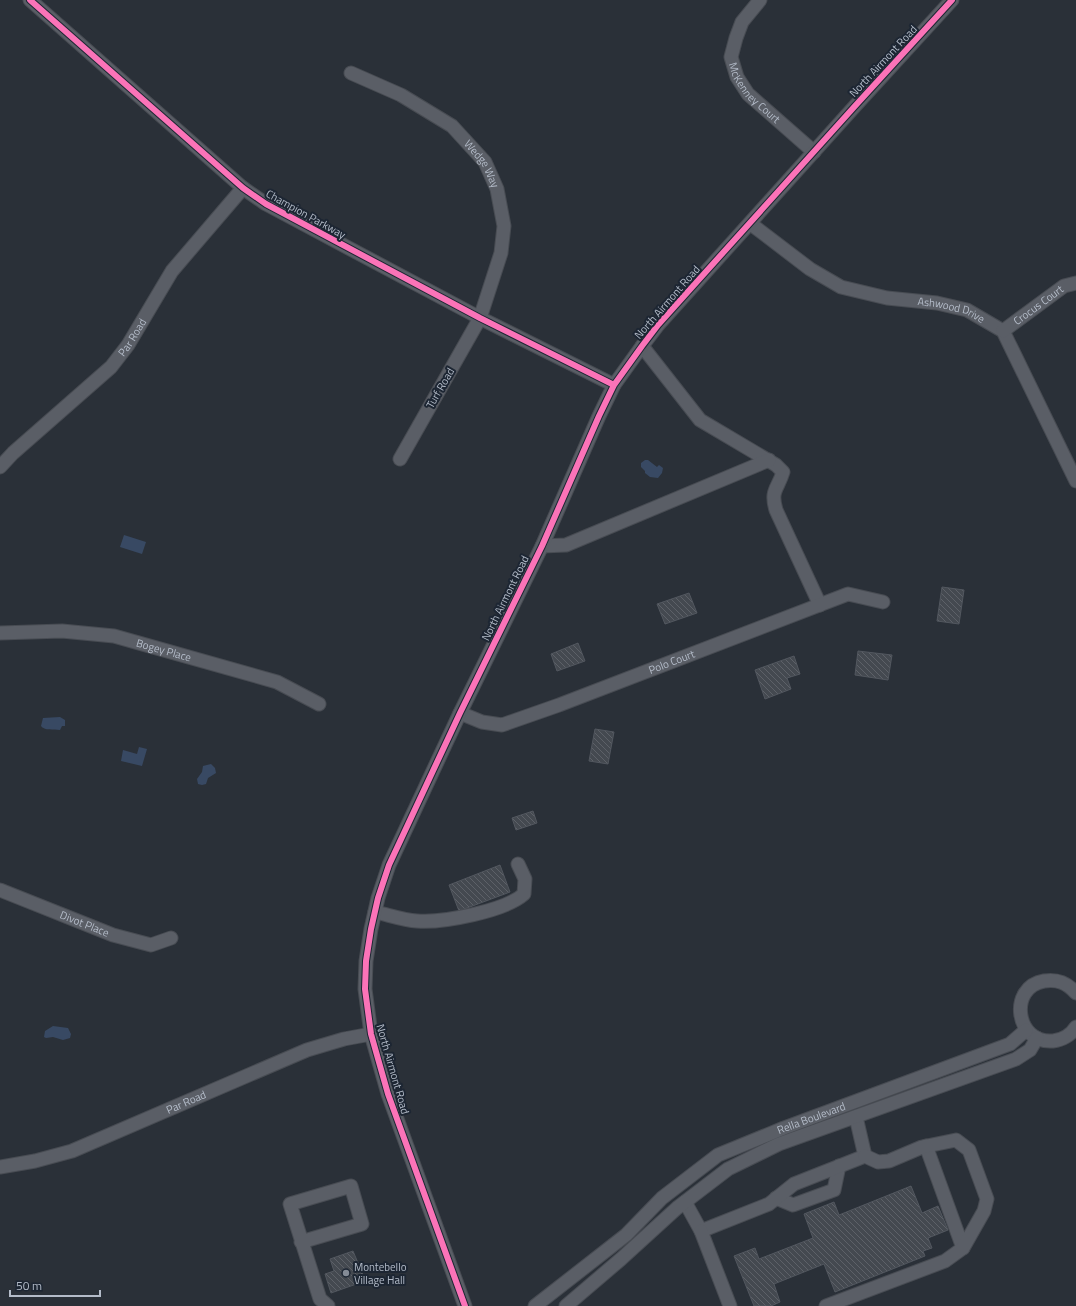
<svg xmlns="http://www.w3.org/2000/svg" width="1076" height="1306" font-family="'Titillium Web',sans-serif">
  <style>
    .water { fill: #384963 }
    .building { fill: url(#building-back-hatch); stroke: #52575f }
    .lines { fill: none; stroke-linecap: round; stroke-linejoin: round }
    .minor-casing { stroke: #484c53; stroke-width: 15 }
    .minor { stroke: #5a5e66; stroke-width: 13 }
    .cycleway-casing { stroke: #1d2633; stroke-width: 8 }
    .cycleway { stroke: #fb73b8; stroke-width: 6 }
    .poi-dot { fill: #848b96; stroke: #1d2633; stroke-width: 1.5 }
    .labels { text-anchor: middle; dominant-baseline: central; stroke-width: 4; stroke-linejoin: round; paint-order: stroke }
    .street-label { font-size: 11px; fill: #b4bcc9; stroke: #1d2633 }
    .poi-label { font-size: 11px; fill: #b4bcc9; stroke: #1d2633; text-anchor: start }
  </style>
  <defs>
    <pattern id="building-back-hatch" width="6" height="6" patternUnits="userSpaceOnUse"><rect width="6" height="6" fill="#444950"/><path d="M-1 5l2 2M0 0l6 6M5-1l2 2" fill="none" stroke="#5d6168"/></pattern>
  </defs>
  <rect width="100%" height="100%" fill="#2a3038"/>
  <path class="water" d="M645,460H648L657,467L659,465L663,468L662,473L658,478L650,477L645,473V471L641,467V463Z
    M124,535L146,542L142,554L120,547Z
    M60,717L65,720V726H62L60,730C54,729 44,731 41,726L43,718Z
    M139,747L147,749L142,766L121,761L123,750L137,754Z
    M211,764L215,768L216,773L208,778L206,784L202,785L198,784L197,779L202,772L203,766Z
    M53,1026L68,1028L71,1034L70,1038L63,1040L53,1037L46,1038L44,1037L45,1031Z"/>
  <path class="building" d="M942,587L964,590L959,624L937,621Z
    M689,593L697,613L665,624L657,604Z
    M578,643L585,661L557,671L551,654Z
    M858,651L892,655L888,680L855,675Z
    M794,656L800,674L787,678L791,689L765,699L755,670Z
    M595,729L614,732L608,764L589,761Z
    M533,811L537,823L516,830L512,818Z
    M500,865L510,892L459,911L449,885Z
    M911,1186L922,1213L938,1206L948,1230L928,1238L932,1248L923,1251L925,1256L835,1292L824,1264L774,1284L780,1302L771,1306H754L734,1256L755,1248L759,1259L813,1238L804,1214L834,1202L839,1215Z
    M353,1251L358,1263H359L365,1281L331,1293L325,1274L334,1271L330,1259Z"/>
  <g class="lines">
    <defs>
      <g id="minor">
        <path d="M30,0L226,173L243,188L266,204L480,318L614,385"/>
        <path id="s1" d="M760,0L742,22L736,38L731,57L737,77L748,94L814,152"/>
        <path id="s2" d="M351,73L401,95L452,126L485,162L497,189L504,226L501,253L480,318L400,459"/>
        <path id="s3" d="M751,224L810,269L841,287L887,298L937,303L967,310L1003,331L1076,481"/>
        <path id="s4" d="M1003,331L1064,286L1076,283"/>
        <path d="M642,346L700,420L776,465L783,472C778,489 770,490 776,510L820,605"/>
        <path id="s5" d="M0,467L13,453L111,367L128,345L172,271L243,188"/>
        <path d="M542,546L566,545L769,460"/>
        <path id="s6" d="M0,633L62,631L114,636L277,682L319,704"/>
        <path id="s7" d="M460,713L482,722L502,725L559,705L848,594L883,602"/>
        <path id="s8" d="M0,890L113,935L151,945L171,938"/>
        <path d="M375,912C389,915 403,920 417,921C443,923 505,911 524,894L525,879L518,864"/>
        <path d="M1076,993C1067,983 1058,979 1044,981C1008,987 1015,1044 1053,1041C1062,1040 1071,1035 1076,1027"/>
        <path d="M926,1146L963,1248"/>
        <path id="s9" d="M0,1167L35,1161L72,1151L307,1050L344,1039L371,1034"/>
        <path d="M776,1198L793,1205L834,1190L839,1166"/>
        <path d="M685,1202L701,1231L769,1204L794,1184L865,1156L856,1117"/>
        <path d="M701,1231L730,1306"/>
        <path d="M301,1242L362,1224L351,1186L290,1204L320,1299L328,1306"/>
        <path d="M465,1306L388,1094L371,1034L365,989L366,961L371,929L378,898L389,865L460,713L542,546L599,416L614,385L642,346L658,325L855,106L952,0"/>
        <path id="s10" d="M535,1306L626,1235L662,1198L718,1155L784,1128L1010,1044L1026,1030"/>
        <path d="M566,1306L621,1259L677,1208L728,1169L779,1144L1016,1059L1030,1050L1037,1038"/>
        <path d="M826,1306L945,1261L963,1248L984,1211L987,1199L969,1150L956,1140L922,1147L889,1161L878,1162L865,1156"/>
      </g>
    </defs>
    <use href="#minor" class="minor-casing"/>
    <use href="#minor" class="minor"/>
    <defs>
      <path id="cycleway" d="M30,0L226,173L243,188L266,204L480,318L614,385
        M465,1306L388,1094L371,1034L365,989L366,961L371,929L378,898L389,865L460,713L542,546L599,416L614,385L642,346L658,325L855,106L952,0"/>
    </defs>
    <use href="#cycleway" class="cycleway-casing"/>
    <use href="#cycleway" class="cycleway"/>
  </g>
  <circle class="poi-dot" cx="346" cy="1273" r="4"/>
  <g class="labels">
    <g class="street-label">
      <text transform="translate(883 61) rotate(-47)">North Airmont Road</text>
      <text stroke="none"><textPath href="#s1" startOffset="109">McKenney Court</textPath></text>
      <text stroke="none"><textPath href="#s2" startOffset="163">Wedge Way</textPath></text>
      <text transform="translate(306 214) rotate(29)">Champion Parkway</text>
      <text transform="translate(667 302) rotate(-49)">North Airmont Road</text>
      <text stroke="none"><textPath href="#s4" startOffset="44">Crocus Court</textPath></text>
      <text stroke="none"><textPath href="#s3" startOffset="223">Ashwood Drive</textPath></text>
      <text stroke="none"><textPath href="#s5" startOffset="186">Par Road</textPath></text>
      <text transform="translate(440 388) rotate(-60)">Turf Road</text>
      <text transform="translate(505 598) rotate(-64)">North Airmont Road</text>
      <text stroke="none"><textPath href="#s6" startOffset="166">Bogey Place</textPath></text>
      <text stroke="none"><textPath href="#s7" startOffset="225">Polo Court</textPath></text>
      <text stroke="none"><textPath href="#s8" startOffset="91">Divot Place</textPath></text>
      <text transform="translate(393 1069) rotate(74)">North Airmont Road</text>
      <text stroke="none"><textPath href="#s9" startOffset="198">Par Road</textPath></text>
      <text stroke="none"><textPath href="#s10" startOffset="338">Rella Boulevard</textPath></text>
    </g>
    <g class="poi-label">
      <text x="354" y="1267">Montebello<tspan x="354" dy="13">Village Hall</tspan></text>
    </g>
  </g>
  <path d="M10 1290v6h90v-6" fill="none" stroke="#b4bcc9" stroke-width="2"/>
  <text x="16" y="1290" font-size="12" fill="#b4bcc9" stroke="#1d2633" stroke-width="3" paint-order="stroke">50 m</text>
</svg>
